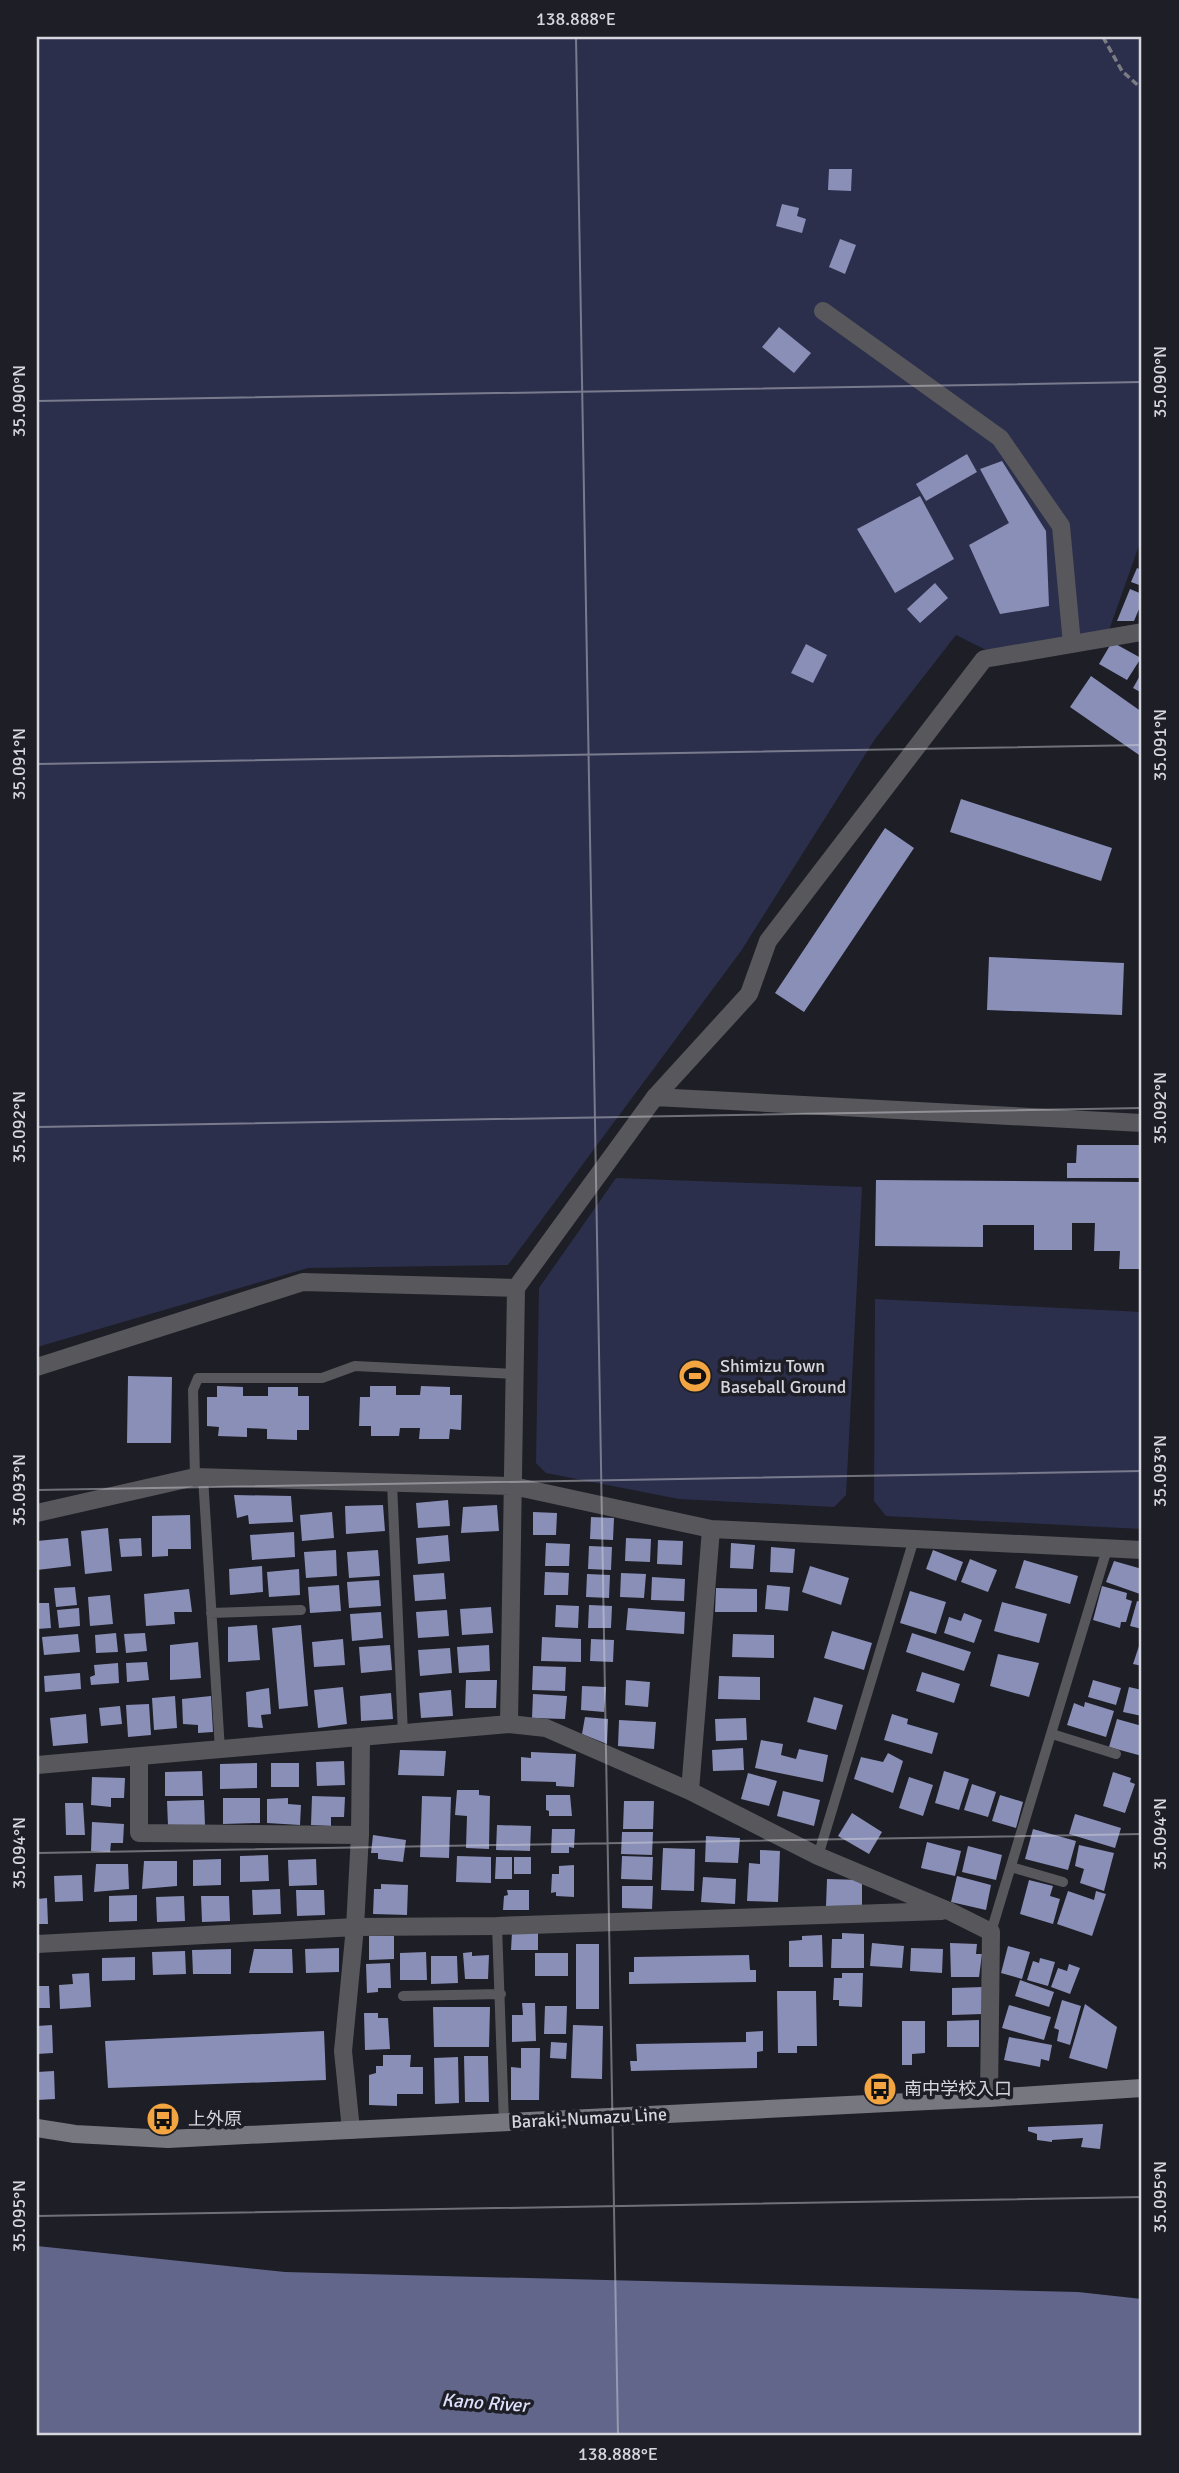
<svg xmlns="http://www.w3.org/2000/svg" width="1179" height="2473" font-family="Signika,'Noto Sans JP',sans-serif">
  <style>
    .green { fill: #2c2f4c }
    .water { fill: #62668b }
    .building { fill: #8a8fb7 }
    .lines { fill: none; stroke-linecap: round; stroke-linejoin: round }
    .path { stroke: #7b7c83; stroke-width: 3.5; stroke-dasharray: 7 3.5; stroke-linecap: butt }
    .service { stroke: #57575c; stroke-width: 10 }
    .minor { stroke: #57575c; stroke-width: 18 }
    .tertiary { stroke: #57575c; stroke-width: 18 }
    .secondary { stroke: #76777f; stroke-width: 18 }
    .ticks { fill: none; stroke: #d6d7dd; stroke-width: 2; stroke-opacity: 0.45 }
    .labels { text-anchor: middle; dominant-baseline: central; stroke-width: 7; stroke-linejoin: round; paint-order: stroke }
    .poi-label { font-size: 18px; fill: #d6d7dd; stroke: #1d1e26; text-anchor: start }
    .street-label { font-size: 18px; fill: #d6d7dd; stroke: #1d1e26 }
    .water-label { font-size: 19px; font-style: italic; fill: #dee1fc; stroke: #1d1e26 }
    .neatline { fill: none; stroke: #d6d7dd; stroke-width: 2.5 }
    .ticks-label { font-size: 18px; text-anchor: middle; fill: #d6d7dd }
  </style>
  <rect width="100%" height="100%" fill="#1d1e26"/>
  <path class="green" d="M37,37H1142V537L1108,633L1023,648L986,650L956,635L875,739L741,951L508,1265L308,1268L37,1347Z
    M616,1178L862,1187L846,1495L834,1507L679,1499L546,1473L536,1463L539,1288Z
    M875,1299L1142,1312V1529L886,1516L874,1501Z"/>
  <path class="water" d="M37,2246L285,2272L1078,2292L1142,2299V2436H37Z"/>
  <path class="building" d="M829,169H852L851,191L828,190Z
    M782,204L799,208L797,216L806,219L802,233L776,226Z
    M840,239L856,245L845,274L829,267Z
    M779,327L811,353L794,373L762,347Z
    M967,454L977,472L926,501L916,484Z
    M1002,461L1046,531L1049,606L1000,614L969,545L1009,523L980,469Z
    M920,496L954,559L895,593L857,529Z
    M1137,568L1142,570V586L1131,582Z
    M935,583L948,598L920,623L907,609Z
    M1130,589L1142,594V602L1134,621H1117Z
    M1112,642L1141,658L1127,680L1099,664Z
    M806,644L827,655L813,683L791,673Z
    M1142,672V693L1133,688Z
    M1091,676L1142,712V757L1070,707Z
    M961,799L1112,848L1101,881L950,832Z
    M885,828L914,848L804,1012L775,993Z
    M989,957L1124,963L1122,1015L987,1010Z
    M1077,1145H1142V1178H1067V1163H1076Z
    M876,1180L1142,1182V1269H1119L1120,1251H1094L1095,1223H1072V1250H1034V1225H983V1247L875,1246Z
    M128,1376L172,1377L171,1443H127Z
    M217,1386L243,1387V1396H268V1387H298V1396H309V1430H297V1440L267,1439V1429L247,1428V1437L218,1436L219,1427L207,1426V1397H217Z
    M370,1386H396V1395H420L421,1386L450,1387V1395H462L461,1430L450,1429L449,1439H419L420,1428H400L399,1436H371V1426H359L360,1397H370Z
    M234,1495L291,1496L293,1522L249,1524L248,1515L237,1518Z
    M448,1500L450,1526L418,1528L416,1503Z
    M383,1505L385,1531L346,1534L345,1506Z
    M497,1505L499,1531L461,1533L463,1507Z
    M332,1512L334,1538L302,1541L300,1515Z
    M533,1512L557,1513L556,1535H533Z
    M190,1515L191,1549H168V1556L152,1557V1516Z
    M591,1517L614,1518L613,1540L590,1539Z
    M108,1528L112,1571L85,1574L81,1531Z
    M294,1532L295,1557L252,1560L250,1535Z
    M448,1535L450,1561L418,1564L416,1538Z
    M68,1538L71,1566L37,1570V1541Z
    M141,1538L142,1556L121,1557L119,1539Z
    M626,1538L651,1539L650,1562L625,1561Z
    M658,1540L683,1541L682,1565L657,1564Z
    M546,1543L570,1544L569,1566H545Z
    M731,1543L755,1545L753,1569L730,1568Z
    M589,1546L612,1547L611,1570L588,1569Z
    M771,1547L795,1549L793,1573L770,1572Z
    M336,1550L337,1576L306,1578L304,1552Z
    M378,1550L380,1576L349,1578L347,1552Z
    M933,1550L963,1562L956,1581L926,1569Z
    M970,1559L997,1570L988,1592L961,1582Z
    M1024,1560L1078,1576L1070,1604L1015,1588Z
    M1114,1561L1142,1569V1586L1140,1594L1106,1582Z
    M262,1566L263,1592L230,1595L229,1569Z
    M810,1566L849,1578L841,1605L802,1592Z
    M299,1569L300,1595L269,1597L267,1572Z
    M545,1572L569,1573L568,1595H544Z
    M444,1573L446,1599L415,1601L413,1575Z
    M621,1573L646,1574L644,1598L620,1597Z
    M587,1574L610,1575L609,1598L586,1597Z
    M652,1577L685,1579L684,1601L651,1600Z
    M379,1580L381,1606L349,1608L347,1582Z
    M339,1585L341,1611L310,1613L308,1587Z
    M767,1585L790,1587L788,1611L765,1609Z
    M1102,1586L1127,1593L1126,1599L1132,1601L1126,1622H1121L1120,1628L1093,1620Z
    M75,1587L77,1605L56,1607L54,1588Z
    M716,1588L757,1589V1612H715Z
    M189,1589L192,1612H174L175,1624L146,1626L144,1594Z
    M910,1591L946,1602L936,1634L900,1623Z
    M110,1595L113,1624L90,1626L88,1597Z
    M1137,1601L1142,1602V1629L1130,1626Z
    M1002,1602L1047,1614L1039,1643L994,1631Z
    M37,1603H49L51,1628L37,1629Z
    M556,1605L579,1606L578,1628L555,1627Z
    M589,1605L612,1606L611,1628H588Z
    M491,1607L493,1633L462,1635L460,1609Z
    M79,1608L80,1626L59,1628L57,1610Z
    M628,1608L685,1612L684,1634L626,1630Z
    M447,1610L449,1636L418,1638L416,1612Z
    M381,1612L383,1638L352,1641L350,1614Z
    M964,1613L982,1620L974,1643L944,1633L949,1617L961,1621Z
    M257,1625L260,1660L228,1662V1627Z
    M301,1625L308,1706L279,1709L272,1628Z
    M832,1631L872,1643L864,1670L824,1658Z
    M116,1633L118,1652L96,1653L95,1635Z
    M145,1633L147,1651L126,1653L124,1634Z
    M912,1633L971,1652L964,1671L906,1652Z
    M78,1634L80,1652L44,1655L42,1637Z
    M733,1634L774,1635V1658L732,1657Z
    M542,1637L581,1639V1662L541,1661Z
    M343,1639L345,1665L314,1667L312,1642Z
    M591,1639L614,1640L613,1662L590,1661Z
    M198,1642L201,1678L170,1680V1645Z
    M390,1645L392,1670L361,1673L359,1647Z
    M489,1645L490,1671L459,1673L457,1647Z
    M1139,1646L1142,1647V1666L1133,1664Z
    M450,1648L452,1673L420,1676L418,1650Z
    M998,1654L1039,1663L1029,1697L990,1686Z
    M147,1662L149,1680L127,1682L126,1663Z
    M118,1663L119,1683L91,1685L90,1677L95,1675L94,1665Z
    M533,1666L566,1667L565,1691L532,1690Z
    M922,1672L960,1684L954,1703L916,1691Z
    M80,1673L81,1689L45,1692L44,1676Z
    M719,1676L760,1677V1700L718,1699Z
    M466,1680H497L496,1708H465Z
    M626,1680L650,1682L648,1707L625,1705Z
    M1093,1680L1121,1688L1116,1705L1088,1697Z
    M582,1686L606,1687L604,1712L581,1710Z
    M343,1687L347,1724L318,1728L314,1690Z
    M1129,1687L1142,1690V1716L1123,1712Z
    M269,1688L271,1714L261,1715L263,1728L248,1727L246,1692Z
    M451,1690L453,1716L421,1718L419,1693Z
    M391,1693L393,1719L361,1721L360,1696Z
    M533,1694L567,1696L565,1719L532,1718Z
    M175,1696L177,1728L154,1730L152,1698Z
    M211,1696L213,1732L198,1733V1725L183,1724L182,1699Z
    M814,1697L843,1705L836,1730L807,1722Z
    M1085,1702L1114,1711L1106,1737L1067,1725L1074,1703L1084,1707Z
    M149,1704L151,1735L128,1737L126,1705Z
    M120,1706L122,1724L101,1726L99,1708Z
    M86,1714L88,1743L53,1746L50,1718Z
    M892,1714L908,1719L907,1724L938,1733L932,1754L884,1740Z
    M585,1717L608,1719L607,1744L582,1734Z
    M746,1718L747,1740L716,1741L715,1719Z
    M1117,1719L1142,1726V1756L1109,1747Z
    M619,1720L656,1722L654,1749L618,1746Z
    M761,1740L783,1744L781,1755L796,1759L799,1749L828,1755L823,1782L755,1768Z
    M743,1748L744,1770L713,1771L712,1750Z
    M400,1750L446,1751L444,1776L398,1775Z
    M531,1752L576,1754L574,1787L556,1786V1782L521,1781V1757L531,1758Z
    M888,1753L903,1761L893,1793L854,1779L861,1757L883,1762Z
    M344,1761L345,1785L317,1786L316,1762Z
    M257,1763V1788L220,1789V1764Z
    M271,1763H299V1787H271Z
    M202,1771L203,1796H165V1772Z
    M944,1771L969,1779L959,1810L935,1803Z
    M1113,1772L1131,1778L1130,1782L1135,1784L1125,1813L1103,1806Z
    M748,1773L777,1781L769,1806L741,1799Z
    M92,1777L125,1778L124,1798H111V1807L91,1805Z
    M909,1777L933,1785L923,1816L899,1808Z
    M972,1784L996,1792L988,1817L964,1810Z
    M457,1790H479V1795L490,1796L489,1849L466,1848L467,1816L455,1815Z
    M783,1791L820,1800L814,1826L777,1816Z
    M546,1795H570L572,1816H549V1811L546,1810Z
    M1000,1795L1023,1802L1016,1828L992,1821Z
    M312,1796L345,1797L344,1817H331V1826L311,1825Z
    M422,1796L451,1797L449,1858L420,1857Z
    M223,1798H260V1823L223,1824Z
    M288,1798V1804L301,1805L300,1825L267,1823V1799Z
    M204,1800L205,1825L168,1826L167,1801Z
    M624,1801H654L653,1829H623Z
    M65,1803H83L85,1835H66Z
    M852,1813L882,1832L869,1854L838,1836Z
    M1075,1814L1121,1828L1115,1848L1069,1834Z
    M92,1822L124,1824L123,1843H111L110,1852L91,1851Z
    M497,1825L531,1826L530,1851L496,1850Z
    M552,1829H575L574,1848L569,1847V1853H551Z
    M1033,1829L1076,1841L1068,1870L1025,1859Z
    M622,1832H653L652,1855L621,1854Z
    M373,1835L406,1840L403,1862L378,1859V1853H371Z
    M706,1836L740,1838L738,1863L705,1862Z
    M927,1842L961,1851L955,1876L921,1868Z
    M1079,1845L1114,1853L1104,1891L1080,1883L1084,1869L1075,1866Z
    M968,1846L1002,1855L996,1880L962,1872Z
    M663,1848L695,1849L694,1891L661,1890Z
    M760,1850L780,1851L778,1902L747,1901L749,1863L760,1864Z
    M268,1855L269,1881L240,1882V1856Z
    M457,1856L491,1857V1883L456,1882Z
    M622,1856L653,1857L652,1880L621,1879Z
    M496,1857H512V1879H495Z
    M514,1857H531V1874H514Z
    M221,1859V1885L193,1886V1860Z
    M316,1859L317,1885L289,1886L288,1860Z
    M144,1861H177V1886L142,1889Z
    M96,1864H128L129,1889L94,1892Z
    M574,1865V1897L556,1896V1892L551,1893L552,1874H559V1866Z
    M82,1875L83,1901L55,1902L54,1876Z
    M957,1876L991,1885L986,1910L951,1902Z
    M703,1877L736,1879L735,1904L701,1902Z
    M827,1879L862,1880V1906H826Z
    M1029,1880L1053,1886L1050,1896L1060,1899L1053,1924L1020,1914Z
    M381,1884L408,1885L407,1915L373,1914L374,1889H381Z
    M622,1886H653L652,1909L622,1908Z
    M280,1889L281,1914L253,1915L252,1890Z
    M296,1890H324L325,1915L297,1916Z
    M507,1890H529V1910H503L504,1896L508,1895Z
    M1068,1891L1094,1900L1096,1891L1106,1894L1092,1936L1057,1924Z
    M137,1895V1921L109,1922V1896Z
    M184,1896L185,1921L157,1922L156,1897Z
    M201,1896H229L230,1921L202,1922Z
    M47,1898L48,1924H37V1899Z
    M512,1932H538V1950H511Z
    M842,1933L864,1934V1968H831L832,1939H842Z
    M822,1935L823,1967H789V1941L802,1940V1936Z
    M369,1936H394V1959L369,1960Z
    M872,1943L904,1946L902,1968L870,1966Z
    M950,1943L977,1944L976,1954H982L979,1977H951Z
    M576,1944H599V2009H576Z
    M1008,1946L1030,1952L1022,1979L1001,1973Z
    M339,1948V1972L306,1973L305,1949Z
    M911,1948L943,1949L942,1973L910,1971Z
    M231,1949V1974H193L192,1950Z
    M254,1949H292L293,1973H249Z
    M185,1951L186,1974L153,1975L152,1952Z
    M426,1952L427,1980H400V1953Z
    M472,1952V1956L489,1955L488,1979H465L463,1953Z
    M535,1953H568V1976H535Z
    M749,1955L750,1970H756V1982L629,1984V1972H634V1957Z
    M431,1956H457L458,1983L431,1984Z
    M135,1957V1980L102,1981V1958Z
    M1040,1958L1055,1962L1048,1986L1027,1980L1033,1961L1039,1963Z
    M390,1963L391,1988H378V1992L367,1993L366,1964Z
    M1069,1964L1080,1968L1070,1994L1051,1987L1058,1968L1067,1971Z
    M89,1973L91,2007L60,2009L59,1985L73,1984L72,1974Z
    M842,1973H863L862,2007L839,2006V2000H833L834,1978H842Z
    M1020,1980L1054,1992L1049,2007L1015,1996Z
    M37,1986H49L50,2008H37Z
    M983,1987V2014L952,2015V1988Z
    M777,1991H816L817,2046H797V2053H778Z
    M1062,2000L1081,2006L1070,2045L1057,2041L1059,2030L1054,2028Z
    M522,2003H535L536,2041L512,2042V2015H523Z
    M1085,2004L1117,2027L1107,2069L1069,2058Z
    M1009,2005L1051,2017L1044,2040L1002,2028Z
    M545,2006H567L566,2034H544Z
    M433,2007H490L489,2047H434Z
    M364,2013H378V2018H388L390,2049L365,2050Z
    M979,2020V2047H947V2021Z
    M902,2021H925V2053L912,2054V2065H902Z
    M52,2025L53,2053L37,2054V2026Z
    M573,2025L603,2026L602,2079L571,2078Z
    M324,2031L326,2080L108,2088L105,2041Z
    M763,2031V2051L757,2052V2068L631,2071L630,2061H637L636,2044L746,2042V2032Z
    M1009,2037L1052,2045L1049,2061L1041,2059L1040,2067L1004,2060Z
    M551,2042L567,2043L566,2059L550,2058Z
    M521,2048H540L539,2100H511V2067L521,2068Z
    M383,2055H411L410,2067H423V2094H397V2106L369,2105V2075L376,2073V2066H383Z
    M464,2056H488L489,2102H465Z
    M458,2057L459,2103L435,2104L434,2058Z
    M54,2071L55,2099L37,2100V2072Z
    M1103,2124L1100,2149L1081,2147L1083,2138L1052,2140V2142L1037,2140V2134L1028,2131V2127Z"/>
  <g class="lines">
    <path class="path" d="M1103,37L1122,71L1142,89"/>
    <path class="service" d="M195,1477L193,1390L198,1378H322L355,1366L515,1374
      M203,1477L220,1750
      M392,1483L403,1734
      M211,1613L301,1610
      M1052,1734L1116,1754
      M818,1856L914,1539
      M1011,1867L1063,1882
      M497,1926L504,2123
      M991,1932L1107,1549
      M403,1996L501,1994"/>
    <path class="minor" d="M823,311L1000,438L1061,526L1072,644
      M655,1097L749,994L768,941L984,659L1142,632
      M37,1367L303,1282L516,1288L509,1724
      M37,1513L195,1477L513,1486L711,1529L1142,1550
      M139,1757V1833L360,1835
      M37,1765L509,1724L546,1728L690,1791L818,1856L949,1911L991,1932L989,2098
      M690,1791L711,1529
      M37,1944L355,1927L497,1926L942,1911
      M351,2130L343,2051L355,1927L360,1835L361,1738"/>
    <path class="tertiary" d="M516,1288L655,1097L1142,1123"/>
    <path class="secondary" d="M37,2128L75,2134L168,2139L989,2098L1142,2088"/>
  </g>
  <path class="ticks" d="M576,37L618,2436M37,38L129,37M37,401L1142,382M37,764L1142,745M37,1127L1142,1108M37,1490L1142,1471M37,1853L1142,1834M37,2216L1142,2197"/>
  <defs>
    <symbol id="stadium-disc" viewBox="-11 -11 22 22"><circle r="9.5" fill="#f2a541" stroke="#1d1e26"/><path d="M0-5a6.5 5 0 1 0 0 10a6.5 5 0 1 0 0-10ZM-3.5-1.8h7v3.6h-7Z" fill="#111"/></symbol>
    <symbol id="bus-disc" viewBox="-11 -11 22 22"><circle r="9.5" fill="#f2a541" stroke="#1d1e26"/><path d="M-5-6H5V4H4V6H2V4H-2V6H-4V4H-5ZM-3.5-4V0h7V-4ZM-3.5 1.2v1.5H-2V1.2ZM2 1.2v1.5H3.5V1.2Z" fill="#111"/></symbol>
  </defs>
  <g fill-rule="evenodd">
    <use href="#stadium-disc" x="676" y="1357" width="38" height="38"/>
    <use href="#bus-disc" x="861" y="2070" width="38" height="38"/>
    <use href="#bus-disc" x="144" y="2100" width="38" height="38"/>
  </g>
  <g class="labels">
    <g class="poi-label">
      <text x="720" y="1366">Shimizu Town<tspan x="720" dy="21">Baseball Ground</tspan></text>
      <text x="904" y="2089">南中学校入口</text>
      <text x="188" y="2119">上外原</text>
    </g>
    <g class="street-label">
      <text transform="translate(589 2118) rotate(-3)">Baraki-Numazu Line</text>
    </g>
    <g class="water-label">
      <text transform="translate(485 2403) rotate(4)">Kano River</text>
    </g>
  </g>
  <rect width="1179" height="2473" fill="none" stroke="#1d1e26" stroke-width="77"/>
  <rect x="38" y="38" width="1102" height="2396" class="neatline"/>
  <g class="ticks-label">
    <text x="576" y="25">138.888°E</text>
    <text transform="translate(1160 382) rotate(-90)" y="6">35.090°N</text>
    <text transform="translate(19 401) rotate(-90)" y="6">35.090°N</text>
    <text transform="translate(1160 745) rotate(-90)" y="6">35.091°N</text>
    <text transform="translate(19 764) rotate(-90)" y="6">35.091°N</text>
    <text transform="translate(1160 1108) rotate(-90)" y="6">35.092°N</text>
    <text transform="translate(19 1127) rotate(-90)" y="6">35.092°N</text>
    <text transform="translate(1160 1471) rotate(-90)" y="6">35.093°N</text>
    <text transform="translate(19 1490) rotate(-90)" y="6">35.093°N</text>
    <text transform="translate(1160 1834) rotate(-90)" y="6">35.094°N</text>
    <text transform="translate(19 1853) rotate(-90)" y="6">35.094°N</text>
    <text transform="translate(1160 2197) rotate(-90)" y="6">35.095°N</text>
    <text transform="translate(19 2216) rotate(-90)" y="6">35.095°N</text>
    <text x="618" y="2460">138.888°E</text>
  </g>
</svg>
